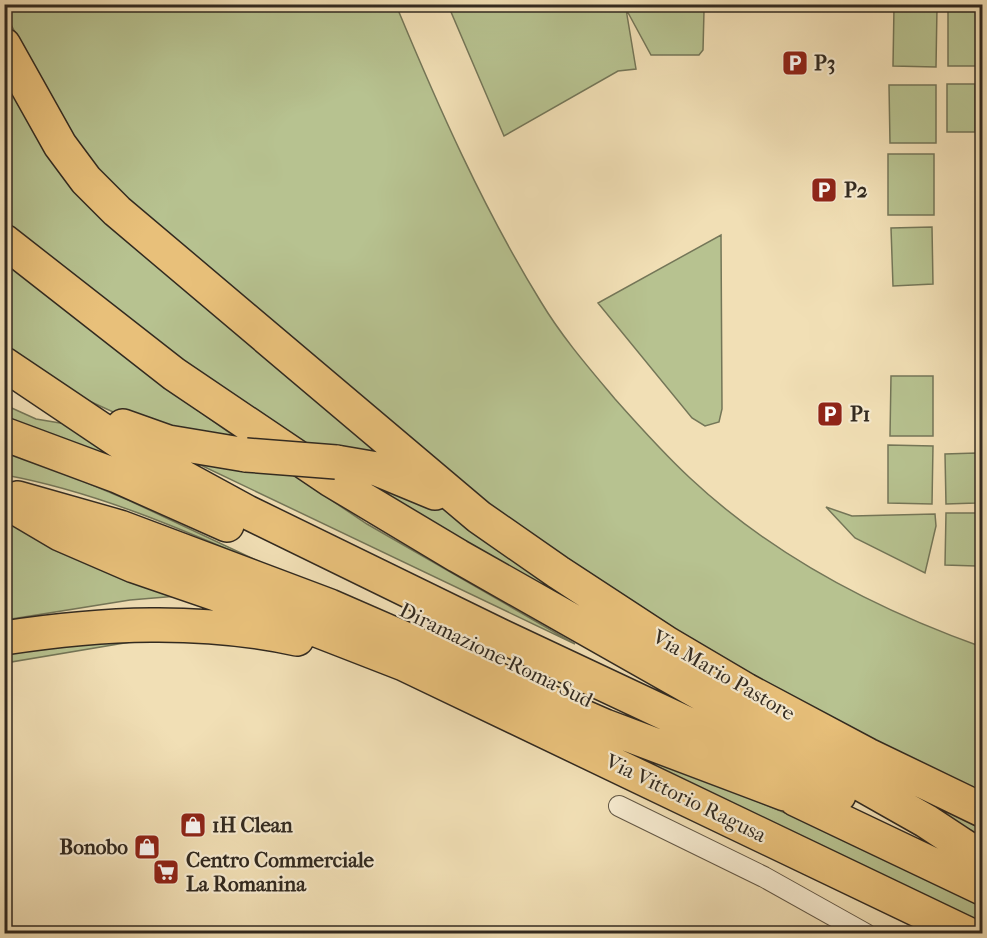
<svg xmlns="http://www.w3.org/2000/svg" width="987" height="938" font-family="'IM FELL French Canon',serif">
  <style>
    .green { fill: #b7c290; stroke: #747658; stroke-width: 1.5 }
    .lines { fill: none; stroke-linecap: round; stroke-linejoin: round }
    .street-casing { stroke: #625745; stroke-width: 22 }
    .highway-casing { stroke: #322a20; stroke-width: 36 }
    .street { stroke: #f6eacf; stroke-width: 20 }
    .highway { stroke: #e8c07a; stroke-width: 33 }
    .highway-bridge-casing { stroke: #322a20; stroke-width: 36; stroke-linecap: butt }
    .highway-bridge { stroke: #e8c07a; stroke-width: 33 }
    .labels { text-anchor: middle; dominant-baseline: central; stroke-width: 4.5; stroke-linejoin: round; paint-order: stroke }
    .poi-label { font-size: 21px; font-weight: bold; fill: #322a20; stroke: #f6eacf; text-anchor: start }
    .street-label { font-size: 21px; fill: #322a20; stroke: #f6eacf }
  </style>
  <rect width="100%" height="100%" fill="#f1dfb5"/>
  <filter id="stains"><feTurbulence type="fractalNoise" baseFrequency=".00333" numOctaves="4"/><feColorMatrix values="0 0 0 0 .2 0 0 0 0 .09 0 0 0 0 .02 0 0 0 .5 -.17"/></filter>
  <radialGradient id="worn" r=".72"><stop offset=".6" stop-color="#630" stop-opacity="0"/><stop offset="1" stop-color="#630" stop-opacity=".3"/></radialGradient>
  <path class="green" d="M4,5H396C438,106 483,208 541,302C562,337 589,368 615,399C639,426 663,453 690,478C772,555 878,610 982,647V799L752,681L512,528L148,230L75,148L5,13Z
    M448,5H693L704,11L703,50L699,55H651L626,9L636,69L618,71L504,136Z
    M894,7H937L936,67L893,66Z
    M948,9H976V66H948Z
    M4,66L47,144L391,459L308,447L173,358L5,229Z
    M947,84H975V132H947Z
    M889,85H936V143H890Z
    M888,154H934V215H888Z
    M932,227L933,284L893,286L891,228Z
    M721,235L722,409L719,422L705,426L692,418L598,303Z
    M4,260L158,382L245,444L146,427L76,395L5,348Z
    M891,376H933V436H890Z
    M5,405L36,419L66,424L175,487L5,421Z
    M888,445L933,446L932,504L888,503Z
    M4,448L128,500L292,577C199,537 104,493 5,475Z
    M976,453V503L946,504L945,454Z
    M188,459L286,470L367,524L575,644Z
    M359,475L419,493L982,823V836L798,741L365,489Z
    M826,507L852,516L935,514L936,526L925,573L855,538Z
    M946,513H977L976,566L945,565Z
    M4,516L190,595L130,600L5,620Z
    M78,524L800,819L982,906V925Z
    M178,634L5,663V647Z"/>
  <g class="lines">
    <defs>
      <path id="street" d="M619,806L764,877L866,934"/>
      <path id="highway" d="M4,45L60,145L86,180L117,211L479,517L558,572L668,644L746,690L868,755L982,810
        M4,241L174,374L331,480L458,556L926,821L982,858
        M4,364L126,446L247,512L501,636L839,795
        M123,426L168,442L246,455
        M4,434L117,476L227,525
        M336,462L377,469L435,493
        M18,498L120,527L330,606L605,726L785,794
        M4,501L60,534L134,566L283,617L404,664L968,934
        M4,638C102,623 200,618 297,639
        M795,799L982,888"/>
    </defs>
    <use href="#street" class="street-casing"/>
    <use href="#highway" class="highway-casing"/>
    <use href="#street" class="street"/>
    <use href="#highway" class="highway"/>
    <defs>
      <path id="highway-bridge" d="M246,455L336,462"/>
    </defs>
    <use href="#highway-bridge" class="highway-bridge-casing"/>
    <use href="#highway-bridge" class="highway-bridge"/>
  </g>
  <defs>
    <symbol id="parking-square" viewBox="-11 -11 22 22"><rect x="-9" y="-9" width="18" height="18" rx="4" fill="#8f2418" stroke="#f6eacf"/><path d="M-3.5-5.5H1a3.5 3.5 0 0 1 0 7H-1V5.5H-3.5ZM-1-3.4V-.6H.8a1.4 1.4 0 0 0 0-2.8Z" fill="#fff"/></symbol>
    <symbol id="shop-square" viewBox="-11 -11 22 22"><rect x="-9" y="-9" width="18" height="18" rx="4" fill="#8f2418" stroke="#f6eacf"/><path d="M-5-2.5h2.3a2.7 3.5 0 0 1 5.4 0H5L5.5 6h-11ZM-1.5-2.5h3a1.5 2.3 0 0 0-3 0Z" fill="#fff"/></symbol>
    <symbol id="supermarket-square" viewBox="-11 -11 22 22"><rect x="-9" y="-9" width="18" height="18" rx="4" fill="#8f2418" stroke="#f6eacf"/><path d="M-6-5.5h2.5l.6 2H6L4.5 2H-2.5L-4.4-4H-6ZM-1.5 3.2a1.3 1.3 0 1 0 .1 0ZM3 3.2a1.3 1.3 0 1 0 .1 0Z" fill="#fff"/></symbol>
  </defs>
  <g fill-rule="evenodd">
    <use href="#parking-square" x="780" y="48" width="30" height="30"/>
    <use href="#parking-square" x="809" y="175" width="30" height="30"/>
    <use href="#parking-square" x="815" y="399" width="30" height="30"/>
    <use href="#shop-square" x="178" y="810" width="30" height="30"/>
    <use href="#shop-square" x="132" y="832" width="30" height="30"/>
    <use href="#supermarket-square" x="151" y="857" width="30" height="30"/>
  </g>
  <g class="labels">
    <g class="poi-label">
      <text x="814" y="63">P3</text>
      <text x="844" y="190">P2</text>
      <text x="850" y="414">P1</text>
      <text x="212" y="825">1H Clean</text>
      <text x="128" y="847" text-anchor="end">Bonobo</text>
      <text x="186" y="860">Centro Commerciale<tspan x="186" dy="24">La Romanina</tspan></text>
    </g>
    <g class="street-label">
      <text transform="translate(496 655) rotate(26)">Diramazione Roma Sud</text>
      <text transform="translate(724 675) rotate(30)">Via Mario Pastore</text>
      <text transform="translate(686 798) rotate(26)">Via Vittorio Ragusa</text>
    </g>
  </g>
  <rect width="987" height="938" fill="none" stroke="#f1dfb5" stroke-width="24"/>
  <rect x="6" y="6" width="975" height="926" fill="none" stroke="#322a20" stroke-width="3"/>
  <rect x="12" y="12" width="963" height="914" fill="none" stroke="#322a20" stroke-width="1.5"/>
  <rect width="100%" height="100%" filter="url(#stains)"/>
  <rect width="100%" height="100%" fill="url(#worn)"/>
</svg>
